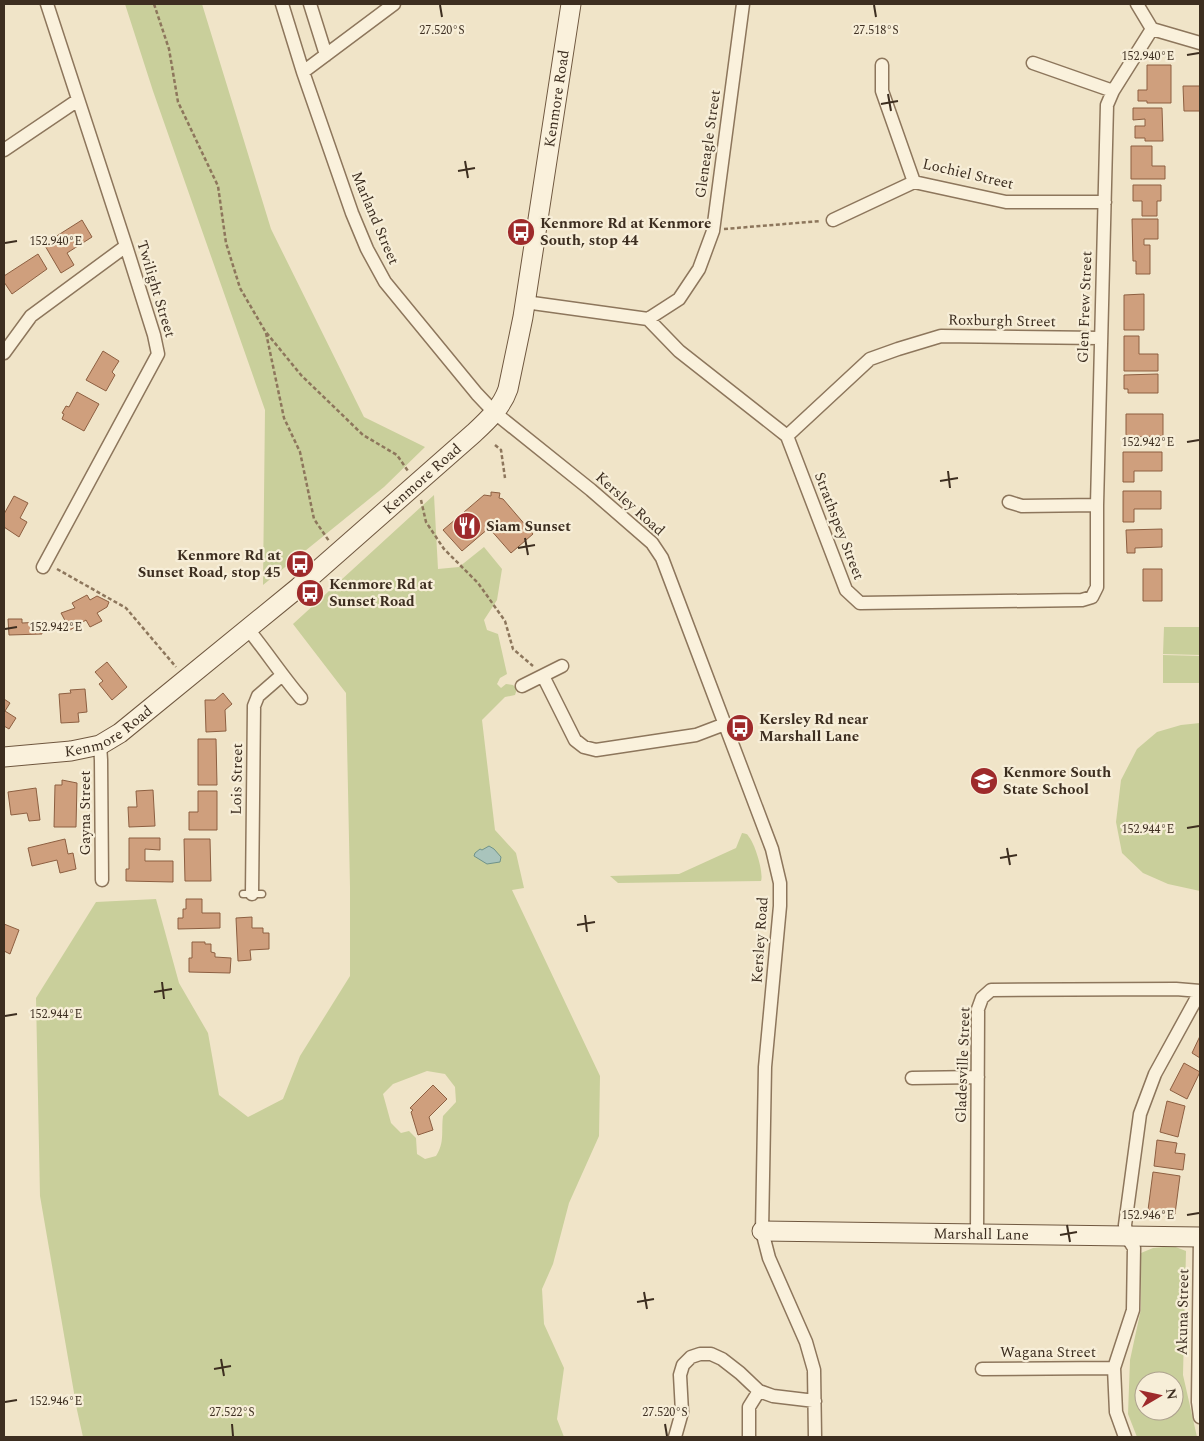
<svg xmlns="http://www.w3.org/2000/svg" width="1204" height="1441" font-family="Spectral,serif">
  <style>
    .green { fill: #c9cf9b; fill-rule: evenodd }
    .water { fill: #a9c4bc; stroke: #6f938a }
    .building { fill: #cf9f7d; stroke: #8d5f41 }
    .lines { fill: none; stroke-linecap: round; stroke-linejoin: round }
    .lane-casing { stroke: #8d765c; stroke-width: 9 }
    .street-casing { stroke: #8d765c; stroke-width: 15 }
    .secondary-casing { stroke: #6f573f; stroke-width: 21 }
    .path { stroke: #8d765c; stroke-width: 2.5; stroke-dasharray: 4 2.5; stroke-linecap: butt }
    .lane { stroke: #faf1dc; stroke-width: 6 }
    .street { stroke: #faf1dc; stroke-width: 12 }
    .secondary { stroke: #faf1dc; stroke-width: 19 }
    .ticks { fill: none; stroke: #3d2e20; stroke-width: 2 }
    .labels { text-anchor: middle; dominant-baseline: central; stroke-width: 4.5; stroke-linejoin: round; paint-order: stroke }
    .street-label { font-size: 15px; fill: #3d2e20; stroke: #f7eed8 }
    .poi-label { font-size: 15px; font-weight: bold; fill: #3d2e20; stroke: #f7eed8; text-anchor: start }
    .ticks-label { font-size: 12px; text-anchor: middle; fill: #3d2e20; stroke: #f7eed8; stroke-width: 4.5; stroke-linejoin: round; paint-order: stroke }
  </style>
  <rect width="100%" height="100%" fill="#f0e4c8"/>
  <path class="green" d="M125,4H202L271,229L364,417L425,447L384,487L263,585L265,410L153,91Z
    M434,495L438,569L459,567L484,547L502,569L497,600L484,620L487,630L498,634L507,674L500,678L497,684L501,688L506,684L513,685L517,689L515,695L505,697L482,720L495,830L516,853L524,888L512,890L600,1076L599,1136L569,1203L553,1264L542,1289L544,1324L564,1368L557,1419L564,1437H83L77,1410L40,1196L36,998L96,902L156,899L179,983L208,1033L219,1095L248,1117L283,1099L300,1056L350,976V887L346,693L293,624ZM427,1071L445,1074L455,1087L456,1102L443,1116C441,1132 445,1142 436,1156L425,1159L417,1154L416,1138L409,1131L401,1133L391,1123L383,1094L393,1084Z
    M1164,627H1200V655L1163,654Z
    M1163,655L1200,656V683H1163Z
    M1200,723V891L1168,884L1143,873L1122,853L1116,822L1121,780L1137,749L1157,732L1181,725Z
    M742,833C746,834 747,833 749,837C755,844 764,873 761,881L618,883L610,876L679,874L736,848Z
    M1173,1246L1186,1251L1183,1375L1197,1437H1137L1128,1414L1130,1360L1141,1309V1253L1153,1248ZM1144,1381H1174V1411H1144Z"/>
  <path class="water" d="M489,846L494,849L501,857L500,862L487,864L474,856L475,853L480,849L482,850Z"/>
  <path class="building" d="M1147,65H1171V103H1147V101H1138V90H1147Z
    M1183,86H1200V111H1184Z
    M1133,108H1162L1163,141H1145V138H1135V126H1145V119L1133,120Z
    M1131,146H1152V166H1165V179H1131Z
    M1133,185H1161V201H1157V216H1142V201H1133Z
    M1132,219H1158V239H1144V245H1150V274H1136V261H1133Z
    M82,220L92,237L67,253L74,265L61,273L44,244Z
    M38,254L47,269L12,294L4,282V276Z
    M1144,294V330H1124V295Z
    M1124,336H1139V354H1158V371H1124Z
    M103,351L119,361L112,372L115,375L106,391L86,380Z
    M1158,374V393H1128V389H1124V375Z
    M77,392L99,404L84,431L62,419L64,414L62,413L66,406L69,407Z
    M1126,414H1163V436L1126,437Z
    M1123,452H1162V471H1134V482H1123Z
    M1123,491H1161V509H1134V522H1123Z
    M491,492L500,493L499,498L503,499L533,534L511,553L489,528L462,551L443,530L484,495L491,496Z
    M14,496L28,503L20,518L27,522L19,537L4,527V514Z
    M1162,529V547L1135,548V553H1127L1126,530Z
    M1143,569H1162V601H1143Z
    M87,595L90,600L97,596L109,602L107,607L97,613L102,621L90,627L86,620L70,630L61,613L75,608L72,603Z
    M8,619H22V623L42,622V634L9,635Z
    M107,662L127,687L112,700L99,684L103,681L95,672Z
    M85,689L87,712L78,713L79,722L61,723L59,694L71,693L70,690Z
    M223,693L232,704L225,710L226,731L206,732L205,700H215Z
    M4,699L10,703L5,711L16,718L9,729L4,726Z
    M198,739H216L217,785H198Z
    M62,780L77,783L76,827H54L55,785H62Z
    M36,788L40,820L29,821L27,813L11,815L8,792Z
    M153,790L155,826L129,827L128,807H137L136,791Z
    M198,791H217V830H189V812H198Z
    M129,838H160V850L145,849V861H173V882L126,881V869H129Z
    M65,839L68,854L73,853L76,869L60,873L57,860L32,866L28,848Z
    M184,839H210L211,881H185Z
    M186,899H202V913H220V928L178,929V918H183V909H186Z
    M252,917V928H263V933H269V949L250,950L251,960L238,961L236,918Z
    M4,924L19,930L10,954L4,951Z
    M192,942H205V944H211V952L215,953V957L231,958L230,973L189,972V958H192Z
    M1200,1036V1058L1192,1053Z
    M1184,1063L1200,1072L1187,1099L1170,1090Z
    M433,1085L447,1099L429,1117L433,1130L418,1135L411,1112L413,1110L410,1108Z
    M1167,1101L1185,1106L1178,1137L1160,1132Z
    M1157,1140L1177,1143L1175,1153L1185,1154L1183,1170L1154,1166Z
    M1153,1172L1180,1176L1175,1214L1148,1210Z"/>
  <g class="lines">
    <defs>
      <path id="lane" d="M243,894H262"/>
      <path id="street" d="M282,4L303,72L352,213L367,249L385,282L477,394L495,413L591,490L652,543L662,558L772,849L780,883V906L765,1067L762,1231L769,1258L806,1342L814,1370L815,1437
        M310,4L326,55
        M1137,4L1152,29
        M1152,29L1200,43
        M1033,63L1113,91
        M882,65V91L914,182L1006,202H1105
        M303,72L394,4
        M4,150L78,100
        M833,220L914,182
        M525,302L648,319L679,299L699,269L713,231L743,4
        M648,319L679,351L787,436L846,590L860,603L1082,600L1092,597L1097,587V505L1107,105L1113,91L1152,29
        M4,353L31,316L126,246
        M787,436L870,359L898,349L941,336L1100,338
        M1009,502L1022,506L1097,505
        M43,567L158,354L154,335L126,246L47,4
        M247,628C266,651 282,676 301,698
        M543,676L575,740L584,747L596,750L696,735L725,724
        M522,686L562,666
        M100,745L101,760L102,880
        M252,894L254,706L258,696L281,676
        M912,1078L978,1077
        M977,1234L978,1009L982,998L991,990L1176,989L1200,991
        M1200,1238L1198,1402L1200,1417
        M982,1369L1114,1368
        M675,1437L682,1412L680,1375L683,1365L691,1357L700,1354H711L722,1359L740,1373L759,1391L773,1396L815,1401
        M749,1437V1407L759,1391
        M1125,1437L1116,1412L1114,1368L1133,1310L1134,1248L1127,1237L1125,1225L1140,1114L1155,1074L1200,992"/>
      <g id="secondary">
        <path id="s1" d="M4,757L71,751L100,745L120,733L299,587L474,433C488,420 502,407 508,389L523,317L571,4"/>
        <path id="s2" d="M762,1231L1200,1237"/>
      </g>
    </defs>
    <use href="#lane" class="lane-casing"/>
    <use href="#street" class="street-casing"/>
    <use href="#secondary" class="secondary-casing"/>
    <path class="path" d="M154,4L169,49L178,102L218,186L226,243L240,288L265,331L301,375L363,435L397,455L408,471
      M724,229L821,221
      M266,333L284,418L300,452L314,519L329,541
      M495,445L501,450L505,478
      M421,500L426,522L444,549L478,583L505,621L513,649L533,666
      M57,569L126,608L176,667"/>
    <use href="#lane" class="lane"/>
    <use href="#street" class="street"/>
    <use href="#secondary" class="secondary"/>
  </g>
  <path class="ticks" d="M440,5L442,17M874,5L876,17M1187,55L1199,53M888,94L891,111M881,104L898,101M465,161L468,178M458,171L475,168M5,243L17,241M1187,442L1199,440M948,471L950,488M940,481L958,478M525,538L528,555M518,548L535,545M5,629L17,627M1187,828L1199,826M1007,848L1010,865M1000,858L1017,855M585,915L587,932M577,925L595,922M162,982L164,999M154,992L172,989M5,1016L17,1014M1187,1215L1199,1213M1067,1225L1070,1242M1060,1235L1077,1232M644,1292L647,1309M637,1302L654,1299M221,1359L224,1376M214,1369L231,1366M5,1402L17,1400M232,1424L233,1436M665,1424L667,1436"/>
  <defs>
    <symbol id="bus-disc" viewBox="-11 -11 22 22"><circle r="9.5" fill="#9e2a2b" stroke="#f7eed8"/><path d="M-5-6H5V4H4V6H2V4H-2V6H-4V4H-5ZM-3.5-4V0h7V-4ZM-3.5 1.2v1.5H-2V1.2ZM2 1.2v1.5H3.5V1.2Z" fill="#fff"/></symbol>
    <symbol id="restaurant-disc" viewBox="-11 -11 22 22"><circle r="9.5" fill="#9e2a2b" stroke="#f7eed8"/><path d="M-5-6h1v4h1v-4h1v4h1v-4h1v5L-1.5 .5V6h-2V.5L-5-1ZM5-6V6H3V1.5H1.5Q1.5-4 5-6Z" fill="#fff"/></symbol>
    <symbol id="school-disc" viewBox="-11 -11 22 22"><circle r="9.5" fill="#9e2a2b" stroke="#f7eed8"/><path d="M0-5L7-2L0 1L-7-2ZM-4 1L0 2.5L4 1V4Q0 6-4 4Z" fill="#fff"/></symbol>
  </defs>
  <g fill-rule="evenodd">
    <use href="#bus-disc" x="505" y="216" width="32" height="32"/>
    <use href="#restaurant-disc" x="451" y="510" width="32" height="32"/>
    <use href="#bus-disc" x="284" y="548" width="32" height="32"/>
    <use href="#bus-disc" x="294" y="577" width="32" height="32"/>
    <use href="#bus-disc" x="724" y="712" width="32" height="32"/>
    <use href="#school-disc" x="968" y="765" width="32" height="32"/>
  </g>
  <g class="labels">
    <g class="street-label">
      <text stroke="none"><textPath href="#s1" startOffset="935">Kenmore Road</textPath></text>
      <text transform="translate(708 144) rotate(-82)">Gleneagle Street</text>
      <text transform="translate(968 174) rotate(13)">Lochiel Street</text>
      <text transform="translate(375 218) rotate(67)">Marland Street</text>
      <text transform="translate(156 289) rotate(73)">Twilight Street</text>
      <text transform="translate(1085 307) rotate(-88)">Glen Frew Street</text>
      <text transform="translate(1002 321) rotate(1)">Roxburgh Street</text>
      <text stroke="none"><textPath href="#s1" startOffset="515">Kenmore Road</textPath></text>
      <text transform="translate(630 504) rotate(42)">Kersley Road</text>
      <text transform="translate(839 526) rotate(69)">Strathspey Street</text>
      <text stroke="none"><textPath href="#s1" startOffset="110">Kenmore Road</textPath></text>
      <text transform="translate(237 779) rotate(-89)">Lois Street</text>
      <text transform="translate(85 813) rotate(-90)">Gayna Street</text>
      <text transform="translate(760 940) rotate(-86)">Kersley Road</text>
      <text transform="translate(963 1065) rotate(-88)">Gladesville Street</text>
      <text stroke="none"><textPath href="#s2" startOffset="219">Marshall Lane</textPath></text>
      <text transform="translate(1183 1312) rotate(-89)">Akuna Street</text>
      <text x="1048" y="1352">Wagana Street</text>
    </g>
    <g class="poi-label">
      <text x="540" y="223">Kenmore Rd at Kenmore<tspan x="540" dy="17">South, stop 44</tspan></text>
      <text x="486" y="526">Siam Sunset</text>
      <text x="281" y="555" text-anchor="end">Kenmore Rd at<tspan x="281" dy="17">Sunset Road, stop 45</tspan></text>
      <text x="329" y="584">Kenmore Rd at<tspan x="329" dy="17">Sunset Road</tspan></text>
      <text x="759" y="719">Kersley Rd near<tspan x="759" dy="17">Marshall Lane</tspan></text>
      <text x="1003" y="772">Kenmore South<tspan x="1003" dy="17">State School</tspan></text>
    </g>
  </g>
  <g class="ticks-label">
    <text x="442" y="34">27.520°S</text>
    <text x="876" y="34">27.518°S</text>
    <text x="1148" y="60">152.940°E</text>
    <text x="56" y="245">152.940°E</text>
    <text x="1148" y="446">152.942°E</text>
    <text x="56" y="631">152.942°E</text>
    <text x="1148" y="833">152.944°E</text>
    <text x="56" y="1018">152.944°E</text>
    <text x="1148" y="1219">152.946°E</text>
    <text x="56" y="1405">152.946°E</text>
    <text x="232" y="1416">27.522°S</text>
    <text x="665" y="1416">27.520°S</text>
  </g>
  <rect width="1204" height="1441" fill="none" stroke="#3d2e20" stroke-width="10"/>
  <g transform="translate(1159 1396) rotate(81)"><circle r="24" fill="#f7eed8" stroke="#ada18e"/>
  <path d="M0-4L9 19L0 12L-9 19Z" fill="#9e2a2b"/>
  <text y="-8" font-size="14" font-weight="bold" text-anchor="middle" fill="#3d2e20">N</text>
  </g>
</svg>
